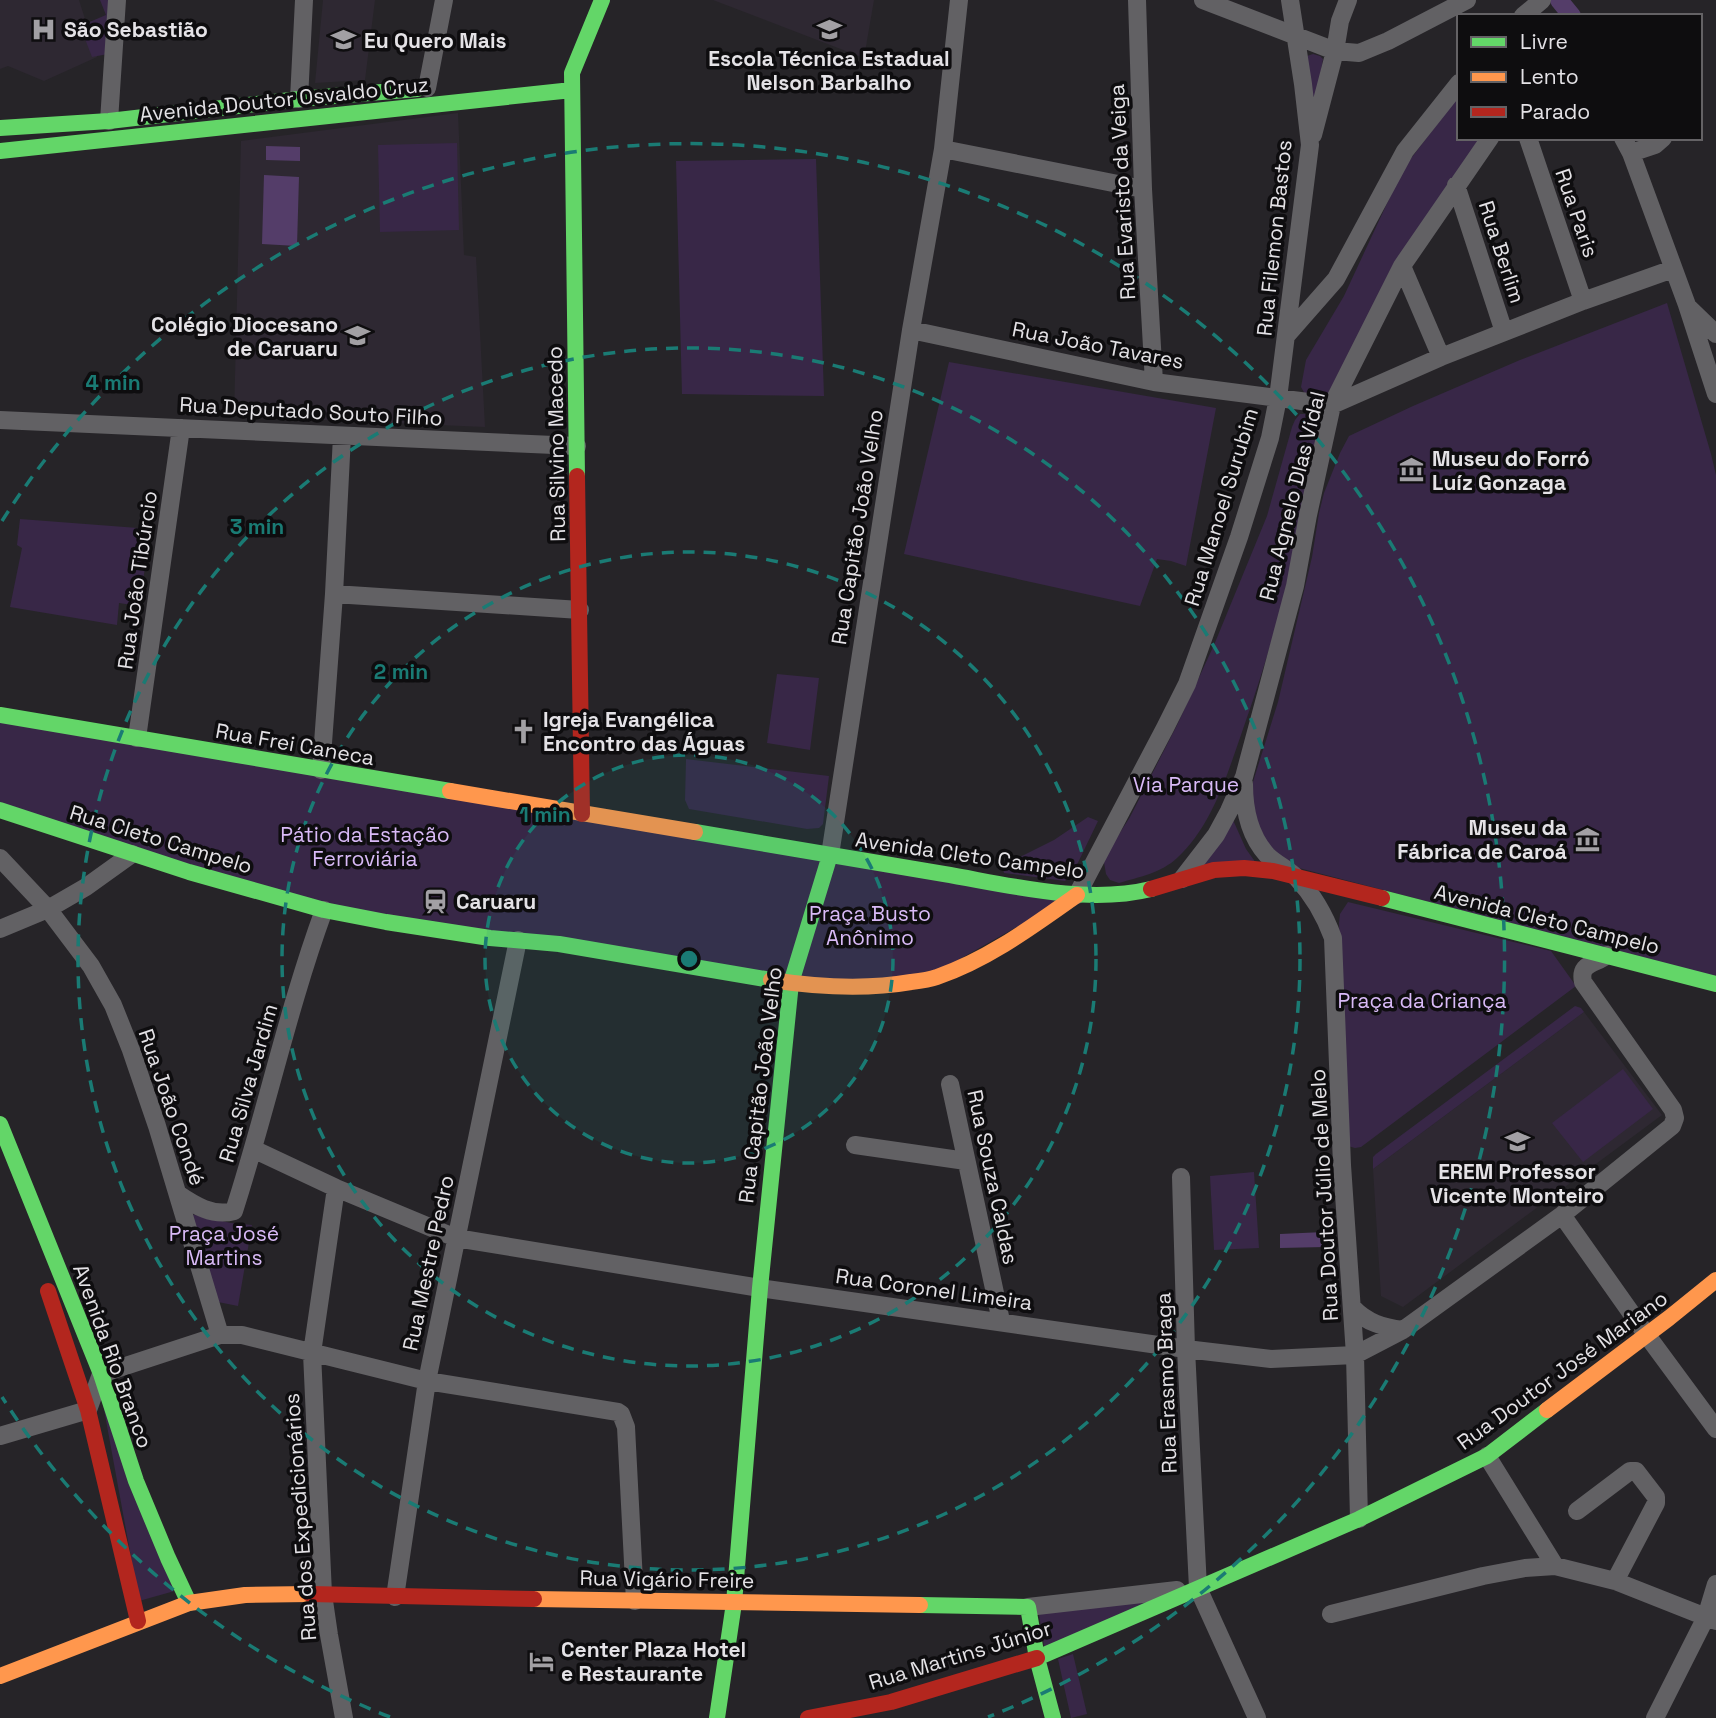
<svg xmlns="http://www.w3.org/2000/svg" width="1716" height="1718" font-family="'Space Grotesk',sans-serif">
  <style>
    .built { fill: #2e2832 }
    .green { fill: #382747 }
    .water { fill: #543d69 }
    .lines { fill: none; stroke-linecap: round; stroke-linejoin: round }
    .canal { stroke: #543d69; stroke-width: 18 }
    .street { stroke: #626164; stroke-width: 18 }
    .fast { stroke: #63d668; stroke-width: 16 }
    .slow { stroke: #ff974d; stroke-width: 16 }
    .jam { stroke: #b3261e; stroke-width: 16 }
    .ring { fill: none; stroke: #1a7b74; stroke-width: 3.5; stroke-dasharray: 12 9 }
    .labels { text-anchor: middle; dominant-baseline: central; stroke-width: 7; stroke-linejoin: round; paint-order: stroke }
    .poi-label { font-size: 21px; font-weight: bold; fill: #e4e2e6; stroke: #0e0d0f; text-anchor: start }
    .street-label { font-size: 21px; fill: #e4e2e6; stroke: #0e0d0f }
    .park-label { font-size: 21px; fill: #d9baf7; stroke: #0e0d0f }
    .centre { fill: #1a7b74; stroke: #0e0d0f; stroke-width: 3.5 }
    .ring-label { font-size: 21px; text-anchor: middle; font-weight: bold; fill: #1a7b74; stroke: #0e0d0f; stroke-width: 7; stroke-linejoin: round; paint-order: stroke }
  </style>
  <rect width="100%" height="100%" fill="#262428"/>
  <path class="built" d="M0,0H79L97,57L44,81L8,66L0,69Z
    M323,0H375L365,80L315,83Z
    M713,0H874L864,58Z
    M458,113L464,255L476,257L485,427L234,416L241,141Z
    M1584,1012L1662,1115L1403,1307L1381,1296L1373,1169Z"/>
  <path class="green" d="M100,0H112L108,54L92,57L80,26L106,15Z
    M1313,54L1320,56L1323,59L1316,99L1312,104L1307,56Z
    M1459,95V138H1482L1330,393L1320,397L1305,394L1301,387L1306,360L1344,296L1403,169Z
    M457,143L459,230L380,232L378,145Z
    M816,159L824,396L682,394L676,161Z
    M1667,303L1711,454L1716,475V977L1276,862L1247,801L1278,702L1312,557L1319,513L1324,493L1340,453L1349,436L1413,406L1520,360Z
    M949,362L1216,408L1186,566L1171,561L1157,559L1140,606L904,554Z
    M1300,414H1305L1314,417L1318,427C1310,471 1303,515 1293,558C1280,617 1262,675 1242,732C1227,775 1212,826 1177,858C1161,873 1139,877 1119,883L1110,880L1106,874L1104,862L1107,853L1130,817L1177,725L1214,645L1267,516L1292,427L1295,420Z
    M20,519L151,529L139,606L119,603L117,625L10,607L22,548L17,545Z
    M777,674L819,678L810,750L767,743Z
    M0,716L824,857L785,980L351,912L0,808Z
    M686,759L829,776L823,824L819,828L807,829L689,809L685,800Z
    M1088,817L1098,821L1073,873L1065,881L1004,873L1002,866L1054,840Z
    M1233,820L1246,849L1256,863L1197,868Z
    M830,862L1065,900L942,969L867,983L796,977Z
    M1348,902L1551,951L1576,986L1361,1147L1355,1148L1348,1146L1346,1139L1339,923L1340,914Z
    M1575,1006L1581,1008L1584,1012L1373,1169V1157L1376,1154Z
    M1623,1069L1653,1109L1583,1162L1552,1123Z
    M1254,1172L1259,1248L1214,1250L1210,1176Z
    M191,1214L231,1223L252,1225L238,1306L218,1302Z
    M101,1393L178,1590L139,1601Z
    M1179,1593L1045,1651L1038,1609Z
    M1073,1654L1087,1714L1071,1718L1058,1659Z"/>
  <path class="water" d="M266,146L300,147V161L266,160Z
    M264,175L299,177L297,246L262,244Z
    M1324,1232L1325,1247L1280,1248V1234Z"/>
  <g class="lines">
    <path class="canal" d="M1559,0L1572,16"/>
    <path class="street" d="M1137,0L1143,189L1154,382
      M1203,0L1335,51L1359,53L1388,41L1467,0
      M1523,16L1542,0
      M427,88L444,0
      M299,99L304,0
      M109,121L117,0
      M1313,135L1335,51L1340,21L1348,0
      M1528,138L1583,301
      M1623,138L1631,153L1687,305L1716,394
      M943,149L1143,189
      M1631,153L1655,145L1663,138
      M1456,185L1504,332
      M1402,266L1441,357
      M1688,307L1716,334
      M911,330L1154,382L1332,405L1441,357L1583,301L1673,269
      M1286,336L1336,279L1405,151L1459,83
      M0,420L577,446
      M334,594L580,610
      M137,738L181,428
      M321,770L334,594L342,436
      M1244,784C1244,809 1249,835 1267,855C1276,864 1288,869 1297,878C1314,896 1325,916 1333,938L1342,1165L1355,1355L1359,1519
      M830,855L911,330L943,149L959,0
      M0,858L48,909L91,966L113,1005L131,1050L157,1126L220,1335
      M1182,879L1216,835L1229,811L1244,777L1295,586L1308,515L1332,405L1402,266L1490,138
      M1077,895L1165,728L1187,684L1239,537L1270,438L1278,398L1310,145L1303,84L1290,0
      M0,929L48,909L86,887L132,854
      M950,1084L1001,1321
      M855,1145L966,1161
      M253,1149L336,1188L456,1238L760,1288L1186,1349L1271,1359L1355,1355L1403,1330L1562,1215L1672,1126L1675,1118L1673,1110L1583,982C1579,963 1594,965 1607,955
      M1181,1177L1186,1349L1198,1588L1257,1718
      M336,1188L312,1353L323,1594L329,1635L344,1718
      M178,1194C194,1205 213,1217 234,1211C266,1112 288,1008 324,910
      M1562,1215L1646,1334L1716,1429
      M1353,1308C1367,1323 1383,1327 1403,1330
      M0,1436L88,1410L101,1374L220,1335H242L427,1381L618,1412L621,1414L626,1427L635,1601
      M1487,1456L1555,1566
      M1577,1511L1630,1471H1636L1656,1497V1503L1615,1581
      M395,1597L427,1381L518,940
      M1028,1607L1177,1590
      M1331,1614L1483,1576L1525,1568L1555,1566L1615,1581L1716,1621
      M1655,1718L1706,1617L1716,1584"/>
    <path class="fast" d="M0,128L109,121L299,99L417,89
      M0,151L572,90
      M577,476L572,73L602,0
      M0,715L450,791
      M0,810L189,872L324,910L386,922L490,938L559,944L771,980
      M695,832C778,846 861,860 944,874C1009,885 1086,905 1151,889
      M1382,898L1716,984
      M0,1124L101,1374L136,1481L168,1558L189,1603
      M734,1603L760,1288L791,983L830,855
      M920,1605L1028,1607L1037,1658L1053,1718
      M1037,1658L1359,1519L1487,1456L1547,1410
      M717,1718L734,1603"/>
    <path class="slow" d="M450,791L695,832
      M771,980C817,987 865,990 911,982C920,981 929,980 937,977C989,959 1033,926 1077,895
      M1547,1410L1669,1318L1716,1280
      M534,1599L920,1605
      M0,1676L189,1603L245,1595L310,1594"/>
    <path class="jam" d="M577,476L582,814
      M1151,889L1214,870L1244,868L1273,871L1382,898
      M48,1291L88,1410L138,1621
      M310,1594L534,1599
      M808,1718L891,1702L1037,1658"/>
  </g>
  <circle cx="689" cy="959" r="204" fill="#1a7b74" fill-opacity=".12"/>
  <g class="ring">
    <circle cx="689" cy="959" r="204"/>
    <circle cx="689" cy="959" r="407"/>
    <circle cx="689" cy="959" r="611"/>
    <path d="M390 1717A815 815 0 0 1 2 1397M2 521A815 815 0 1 1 988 1717"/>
  </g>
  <defs>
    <symbol id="hospital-bare" viewBox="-9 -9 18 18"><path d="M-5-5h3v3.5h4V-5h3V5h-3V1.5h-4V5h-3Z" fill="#a2a0a4" stroke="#0e0d0f" stroke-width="2.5" paint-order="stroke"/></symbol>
    <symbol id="university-bare" viewBox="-9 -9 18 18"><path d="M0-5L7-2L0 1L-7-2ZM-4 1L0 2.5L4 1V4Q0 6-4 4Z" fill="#a2a0a4" stroke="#0e0d0f" stroke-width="2.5" paint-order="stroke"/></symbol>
    <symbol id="school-bare" viewBox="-9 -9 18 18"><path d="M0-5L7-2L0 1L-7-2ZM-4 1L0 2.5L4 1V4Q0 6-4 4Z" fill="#a2a0a4" stroke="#0e0d0f" stroke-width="2.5" paint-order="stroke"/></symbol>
    <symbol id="museum-bare" viewBox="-9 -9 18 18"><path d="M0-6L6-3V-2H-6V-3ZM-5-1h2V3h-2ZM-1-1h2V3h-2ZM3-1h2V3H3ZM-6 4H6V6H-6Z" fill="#a2a0a4" stroke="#0e0d0f" stroke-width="2.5" paint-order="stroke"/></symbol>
    <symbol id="church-bare" viewBox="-9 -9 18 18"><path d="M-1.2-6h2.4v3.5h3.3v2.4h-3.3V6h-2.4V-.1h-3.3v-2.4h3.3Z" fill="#a2a0a4" stroke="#0e0d0f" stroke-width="2.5" paint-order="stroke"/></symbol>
    <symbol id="station-bare" viewBox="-9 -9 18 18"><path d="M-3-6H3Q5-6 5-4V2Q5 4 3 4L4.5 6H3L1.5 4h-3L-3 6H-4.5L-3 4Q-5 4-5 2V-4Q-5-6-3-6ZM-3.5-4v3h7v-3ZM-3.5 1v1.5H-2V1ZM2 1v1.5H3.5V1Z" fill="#a2a0a4" stroke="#0e0d0f" stroke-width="2.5" paint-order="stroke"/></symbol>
    <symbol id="hotel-bare" viewBox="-9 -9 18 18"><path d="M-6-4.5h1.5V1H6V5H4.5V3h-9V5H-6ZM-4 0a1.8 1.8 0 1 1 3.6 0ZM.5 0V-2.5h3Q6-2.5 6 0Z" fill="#a2a0a4" stroke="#0e0d0f" stroke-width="2.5" paint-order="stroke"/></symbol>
  </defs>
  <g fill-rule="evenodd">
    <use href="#hospital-bare" x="26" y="12" width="35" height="35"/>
    <use href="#university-bare" x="812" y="12" width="35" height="35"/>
    <use href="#school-bare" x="326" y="22" width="35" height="35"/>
    <use href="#school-bare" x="340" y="318" width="35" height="35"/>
    <use href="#museum-bare" x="1394" y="452" width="35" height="35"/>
    <use href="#church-bare" x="506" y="714" width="35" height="35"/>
    <use href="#museum-bare" x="1570" y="822" width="35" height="35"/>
    <use href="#station-bare" x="418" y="884" width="35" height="35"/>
    <use href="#school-bare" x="1500" y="1124" width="35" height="35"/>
    <use href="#hotel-bare" x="524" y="1644" width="35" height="35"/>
  </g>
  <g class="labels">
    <g class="poi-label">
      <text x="64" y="29">São Sebastião</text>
      <text x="364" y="40">Eu Quero Mais</text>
      <text x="829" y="58" text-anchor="middle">Escola Técnica Estadual<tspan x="829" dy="24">Nelson Barbalho</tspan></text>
      <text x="338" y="324" text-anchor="end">Colégio Diocesano<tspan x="338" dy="24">de Caruaru</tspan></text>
      <text x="1432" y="458">Museu do Forró<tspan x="1432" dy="24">Luíz Gonzaga</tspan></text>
      <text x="543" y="719">Igreja Evangélica<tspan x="543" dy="24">Encontro das Águas</tspan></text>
      <text x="1567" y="827" text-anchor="end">Museu da<tspan x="1567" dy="24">Fábrica de Caroá</tspan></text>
      <text x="456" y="901">Caruaru</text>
      <text x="1517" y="1171" text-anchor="middle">EREM Professor<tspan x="1517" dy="24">Vicente Monteiro</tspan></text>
      <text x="561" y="1649">Center Plaza Hotel<tspan x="561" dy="24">e Restaurante</tspan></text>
    </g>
    <g class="street-label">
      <text transform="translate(284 99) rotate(-6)">Avenida Doutor Osvaldo Cruz</text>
      <text transform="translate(1122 192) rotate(-93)">Rua Evaristo da Veiga</text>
      <text transform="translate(1577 213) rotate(71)">Rua Paris</text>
      <text transform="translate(1274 238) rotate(-84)">Rua Filemon Bastos</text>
      <text transform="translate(1502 252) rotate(72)">Rua Berlim</text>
      <text transform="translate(1098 345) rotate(11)">Rua João Tavares</text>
      <text transform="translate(311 411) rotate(3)">Rua Deputado Souto Filho</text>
      <text transform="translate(556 444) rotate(-91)">Rua Silvino Macedo</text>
      <text transform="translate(1292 496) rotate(-76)">Rua Agnelo DIas Vidal</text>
      <text transform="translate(1221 507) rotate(-73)">Rua Manoel Surubim</text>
      <text transform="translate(857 527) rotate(-81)">Rua Capitão João Velho</text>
      <text transform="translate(137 580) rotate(-82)">Rua João Tibúrcio</text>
      <text transform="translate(295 744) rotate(10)">Rua Frei Caneca</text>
      <text transform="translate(161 839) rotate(17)">Rua Cleto Campelo</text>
      <text transform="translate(970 855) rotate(8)">Avenida Cleto Campelo</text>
      <text transform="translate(1547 919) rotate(14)">Avenida Cleto Campelo</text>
      <text transform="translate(248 1083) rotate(-74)">Rua Silva Jardim</text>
      <text transform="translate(760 1085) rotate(-83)">Rua Capitão João Velho</text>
      <text transform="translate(172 1107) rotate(71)">Rua João Condé</text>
      <text transform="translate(993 1177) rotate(78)">Rua Souza Caldas</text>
      <text transform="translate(1324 1195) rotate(-93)">Rua Doutor Júlio de Melo</text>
      <text transform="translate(428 1263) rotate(-78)">Rua Mestre Pedro</text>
      <text transform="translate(934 1289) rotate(8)">Rua Coronel Limeira</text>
      <text transform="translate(113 1356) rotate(70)">Avenida Rio Branco</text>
      <text transform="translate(1562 1370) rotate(-36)">Rua Doutor José Mariano</text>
      <text transform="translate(1166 1383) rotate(-92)">Rua Erasmo Braga</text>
      <text transform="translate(300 1517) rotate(-94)">Rua dos Expedicionários</text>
      <text transform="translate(667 1579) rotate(1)">Rua Vigário Freire</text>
      <text transform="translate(960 1655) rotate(-17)">Rua Martins Júnior</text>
    </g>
    <g class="park-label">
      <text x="1186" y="784">Via Parque</text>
      <text x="365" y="834">Pátio da Estação<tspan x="365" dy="24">Ferroviária</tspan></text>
      <text x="870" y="913">Praça Busto<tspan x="870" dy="24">Anônimo</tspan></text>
      <text x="1422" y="1000">Praça da Criança</text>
      <text x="224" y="1233">Praça José<tspan x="224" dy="24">Martins</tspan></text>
    </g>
  </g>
  <circle cx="689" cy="959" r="10" class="centre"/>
  <g class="ring-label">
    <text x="113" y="390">4 min</text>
    <text x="257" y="534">3 min</text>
    <text x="401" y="679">2 min</text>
    <text x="545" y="822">1 min</text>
  </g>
  <rect x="1457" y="14" width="245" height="126" fill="#0e0d0f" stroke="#646265" stroke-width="2"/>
  <rect x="1471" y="37" width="35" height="10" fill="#63d668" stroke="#646265" stroke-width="2"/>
  <text x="1520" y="49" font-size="21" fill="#e4e2e6">Livre</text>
  <rect x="1471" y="72" width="35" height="10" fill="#ff974d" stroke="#646265" stroke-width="2"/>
  <text x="1520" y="84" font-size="21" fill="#e4e2e6">Lento</text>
  <rect x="1471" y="107" width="35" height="10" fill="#b3261e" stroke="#646265" stroke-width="2"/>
  <text x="1520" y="119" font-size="21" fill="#e4e2e6">Parado</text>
</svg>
